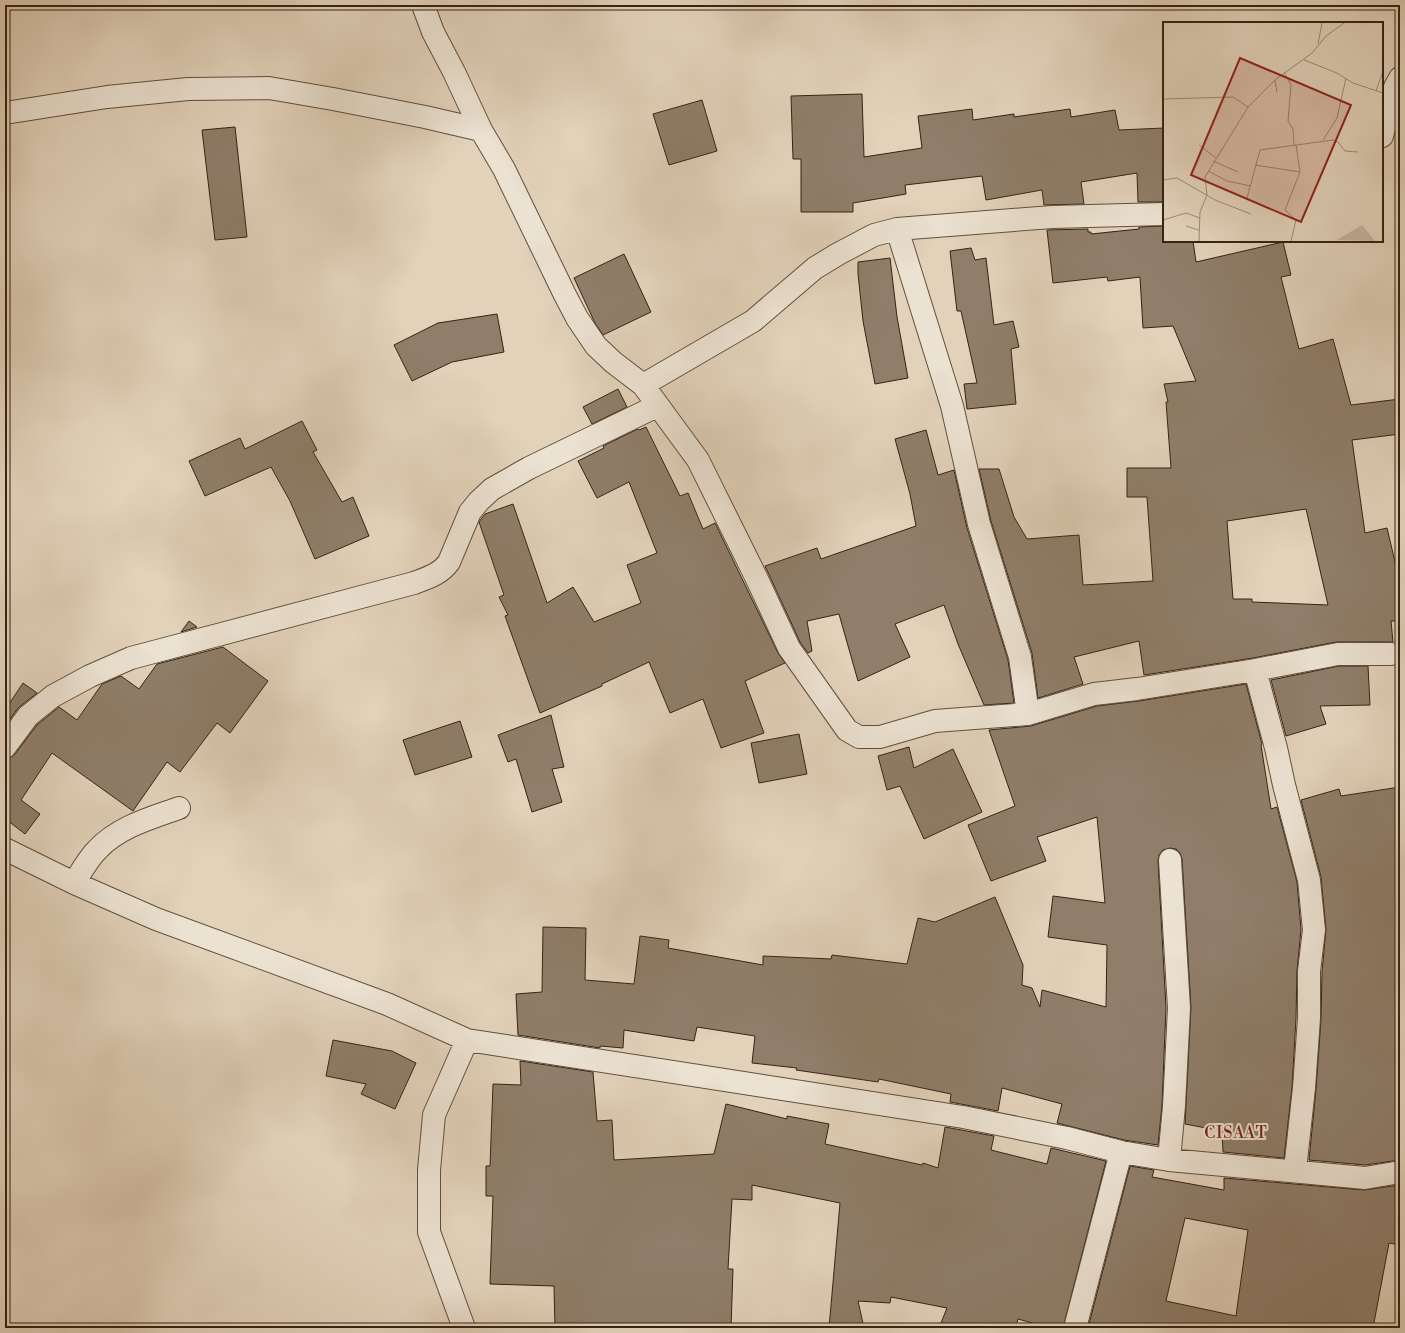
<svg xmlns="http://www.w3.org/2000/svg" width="1405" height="1333" font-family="'Libre Bodoni',serif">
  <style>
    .building { fill: #8f7e6a; stroke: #362313; fill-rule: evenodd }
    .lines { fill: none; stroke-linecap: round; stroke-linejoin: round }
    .minor-casing { stroke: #614f3d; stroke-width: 24 }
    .minor { stroke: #ece2d2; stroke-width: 22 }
    .labels { text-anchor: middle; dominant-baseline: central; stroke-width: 4; stroke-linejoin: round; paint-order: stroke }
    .quarter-label { font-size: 16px; letter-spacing: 1px; fill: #7a1f14; stroke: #ece2d2 }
    .inset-road { fill: none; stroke: #9d8c77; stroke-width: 1 }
    .view { fill: #8f2418; fill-opacity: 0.15; stroke: #8f2418; stroke-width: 2 }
    .inset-edge { fill: none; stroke: #362313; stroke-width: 2 }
  </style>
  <rect width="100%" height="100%" fill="#e2d2ba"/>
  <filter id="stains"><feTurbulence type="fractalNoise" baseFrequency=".005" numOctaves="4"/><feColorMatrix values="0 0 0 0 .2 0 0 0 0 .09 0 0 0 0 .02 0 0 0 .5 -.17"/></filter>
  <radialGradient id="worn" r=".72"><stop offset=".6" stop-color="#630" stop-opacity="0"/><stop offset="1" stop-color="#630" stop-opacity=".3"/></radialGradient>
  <path class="building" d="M862,94L864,157L922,148L918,116L972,109L973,120L1014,114V117L1070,109L1071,117L1115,110L1119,130L1164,128V202H1138L1137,173L1081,182L1084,204L1044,205L1042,190L986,200L982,176L905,185L906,194L853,203V212H801V159H793L791,96Z
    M702,100L717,151L669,165L653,114Z
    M235,127L247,237L215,240L202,130Z
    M1164,226V241H1193L1196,262L1283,242L1291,275L1281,277L1299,349L1333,339L1351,405L1400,399V434L1352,440L1365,533L1387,528L1400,583V621H1391L1393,642H1336L1253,658L1144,675L1139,641L1074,657L1083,684L1038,698L1032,653L991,521L979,469H999L1014,517L1027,539L1079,535L1083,585L1153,581L1147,497H1127V468H1171L1166,402H1168L1164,384L1196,381L1173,326L1143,328L1140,277L1108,281L1107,277L1053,283L1047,230L1088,229V232H1091V234L1139,229V227ZM1306,509L1328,605L1252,602V599H1233L1227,521Z
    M971,248L975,260L986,258L994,325L1013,321L1019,347L1011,349L1016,404L967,409L964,384L977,383L961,311H957L950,251Z
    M624,254L651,312L603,335L595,323L574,278Z
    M890,258L897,317L908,378L875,384L863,321L858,274V262Z
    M497,314L504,352L452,362L412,381L394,345L438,323Z
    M618,389L627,407L592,424L583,407Z
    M302,421L317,450L313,452L342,502L353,497L369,536L315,559L290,501L271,467L205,496L189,461L240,438L245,449Z
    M646,427L680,496L688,493L703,529L715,523L778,653L785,663L745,681L764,733L721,748L703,699L670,713L649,662L602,684V686L540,713L505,616L508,615L499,597L504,595L479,522L485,514L513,504L547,603L573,587L594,622L641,603L627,565L657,553L629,482L597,498L578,461L604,448L603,446L638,429L639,430Z
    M926,430L938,475L954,470L967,528L1008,660L1014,703L984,705L958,644L944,605L895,624L910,657L858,681L839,614L807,621L812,651L808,653L800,642L765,566L817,548L821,559L916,526L910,494L895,439Z
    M189,621L197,627L181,632Z
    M223,647L268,681L230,733L217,723L180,772L167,762L133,811L52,753L21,800L40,814L25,834L7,820L5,824V759L10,758L15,754L37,725L59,707L77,720L102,684L121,676L139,689L157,664Z
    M1339,666H1368L1370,705L1320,706L1326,724L1286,736L1271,680Z
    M23,683L37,693L18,708L5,726V710Z
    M1246,684L1262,744L1261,745L1271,809L1277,807L1297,882L1301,930L1297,970L1296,1018L1292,1087L1284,1158L1223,1152L1222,1131L1185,1124L1191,1007L1182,859L1180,853L1176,849L1170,848L1163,850L1159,855L1158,861L1166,1008L1162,1105L1158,1145L1124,1140L1057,1123L1062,1104L1002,1088L998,1111L950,1102L951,1094L879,1079L878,1082L796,1070L797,1068L752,1063L755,1036L697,1027L694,1041L624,1030L623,1048L600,1046V1048L518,1035L516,994L542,992L543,927L586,928L585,980L634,984L640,936L669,940L668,948L763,965V956L831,959L832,955L907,964L918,918L935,922L995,897L1023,965L1022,985L1032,988L1040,1007L1042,990L1106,1007L1107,945L1048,937L1053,896L1105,903L1097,817L1037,837L1046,861L991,881L968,825L1015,806L989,730L1031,726L1097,706L1139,701Z
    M551,715L564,767L552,769L562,802L532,812L516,759L508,762L498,735Z
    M460,721L472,757L415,775L403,740Z
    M799,734L807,774L759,783L751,743Z
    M909,747L914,768L953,749L982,812L924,839L900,786L887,790L878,756Z
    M1400,787V1160L1365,1165L1309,1160L1316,1089L1321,1019L1322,972L1326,929L1321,877L1301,800L1339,789L1341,796Z
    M333,1040L392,1051L416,1063L395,1109L361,1094L366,1084L326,1076Z
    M520,1061L593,1072L597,1121L612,1120L614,1160L714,1154L726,1104L787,1119V1116L829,1124L825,1144L922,1165L923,1163L938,1168L945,1127L994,1136L991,1150L1047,1164L1051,1148L1106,1161L1063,1328H1050L1018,1319L1015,1328H939L947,1308L891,1297L890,1303L858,1301L864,1328H829L840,1203L752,1185V1200L732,1199L728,1269H733L731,1328H555L554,1286L490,1284L493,1196H486V1166H490L493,1084L521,1085Z
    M1130,1166L1154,1170L1152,1177L1224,1190V1178L1364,1190L1400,1185V1245L1389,1243L1373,1328H1088ZM1185,1218L1248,1230L1236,1316L1166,1301Z"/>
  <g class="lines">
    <defs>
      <path id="minor" d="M423,5L433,32L454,72L481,130L504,169L564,293L577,318L596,346L613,362L643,385L698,460L756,577L789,648L847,730L859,737H880L935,721L1028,714L1094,694L1137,689L1255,670L1338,654H1391
        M5,113L107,97L188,89L269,88L333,99L425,117L481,130
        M1382,136L1395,87L1400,78
        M897,229L952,406L979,524L1020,657L1028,714
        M643,385L753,321L815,268L838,254L874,235L897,229L1052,217L1164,214
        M1255,670L1276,748L1284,785L1309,880L1314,930L1309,971V1018L1304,1088L1295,1170
        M5,747L28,716L53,696L90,676L131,658L414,583C427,578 441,574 449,562L470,512L479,501L492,489L529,468L657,406
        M5,849L74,883L156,919L387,1004L467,1040L963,1117L1067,1138L1121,1152L1169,1160L1365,1178L1400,1172
        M74,883C81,872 88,859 97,850C118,827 151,818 179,808
        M1169,1160L1174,1106L1179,1008L1170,860
        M464,1328L429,1232V1170L434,1115L467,1040
        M1075,1328L1121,1152"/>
    </defs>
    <use href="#minor" class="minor-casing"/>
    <use href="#minor" class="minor"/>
  </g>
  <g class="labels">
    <g class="quarter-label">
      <text x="1236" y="1133">CISAAT</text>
    </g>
  </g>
  <g transform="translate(1163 22)">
    <rect width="220" height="220" fill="#e2d2ba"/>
    <path d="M199,203L212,219L174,218Z" fill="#c5b49e"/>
    <path class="inset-road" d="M155,22L159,1M141,38L174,51L190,61L220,71M121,50L128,63L125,99L130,107L131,123M112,58L114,70M213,69L220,49M0,77L70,75L85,85M160,118L174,96L183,56M36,123L53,136M50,139L75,150M92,143L137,150M45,149L64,159L88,164M0,158L14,156L52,178L88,192M84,176L97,128L170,118L175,120L182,129L195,130M0,198L23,191L37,196M23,204L36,208M36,219L37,190L44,173L42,155L85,85L112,58L149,31L163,14L181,1M128,219L133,198L122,188L137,150L133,123"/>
    <path class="view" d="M77,36L188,83L138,200L28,153Z"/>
    <rect width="220" height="220" class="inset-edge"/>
  </g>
  <rect width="1405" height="1333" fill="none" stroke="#e2d2ba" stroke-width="20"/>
  <rect x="6" y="6" width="1393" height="1321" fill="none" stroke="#362313" stroke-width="2"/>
  <rect x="10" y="10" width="1385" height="1313" fill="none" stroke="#362313"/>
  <rect width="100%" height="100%" filter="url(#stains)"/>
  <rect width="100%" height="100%" fill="url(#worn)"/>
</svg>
